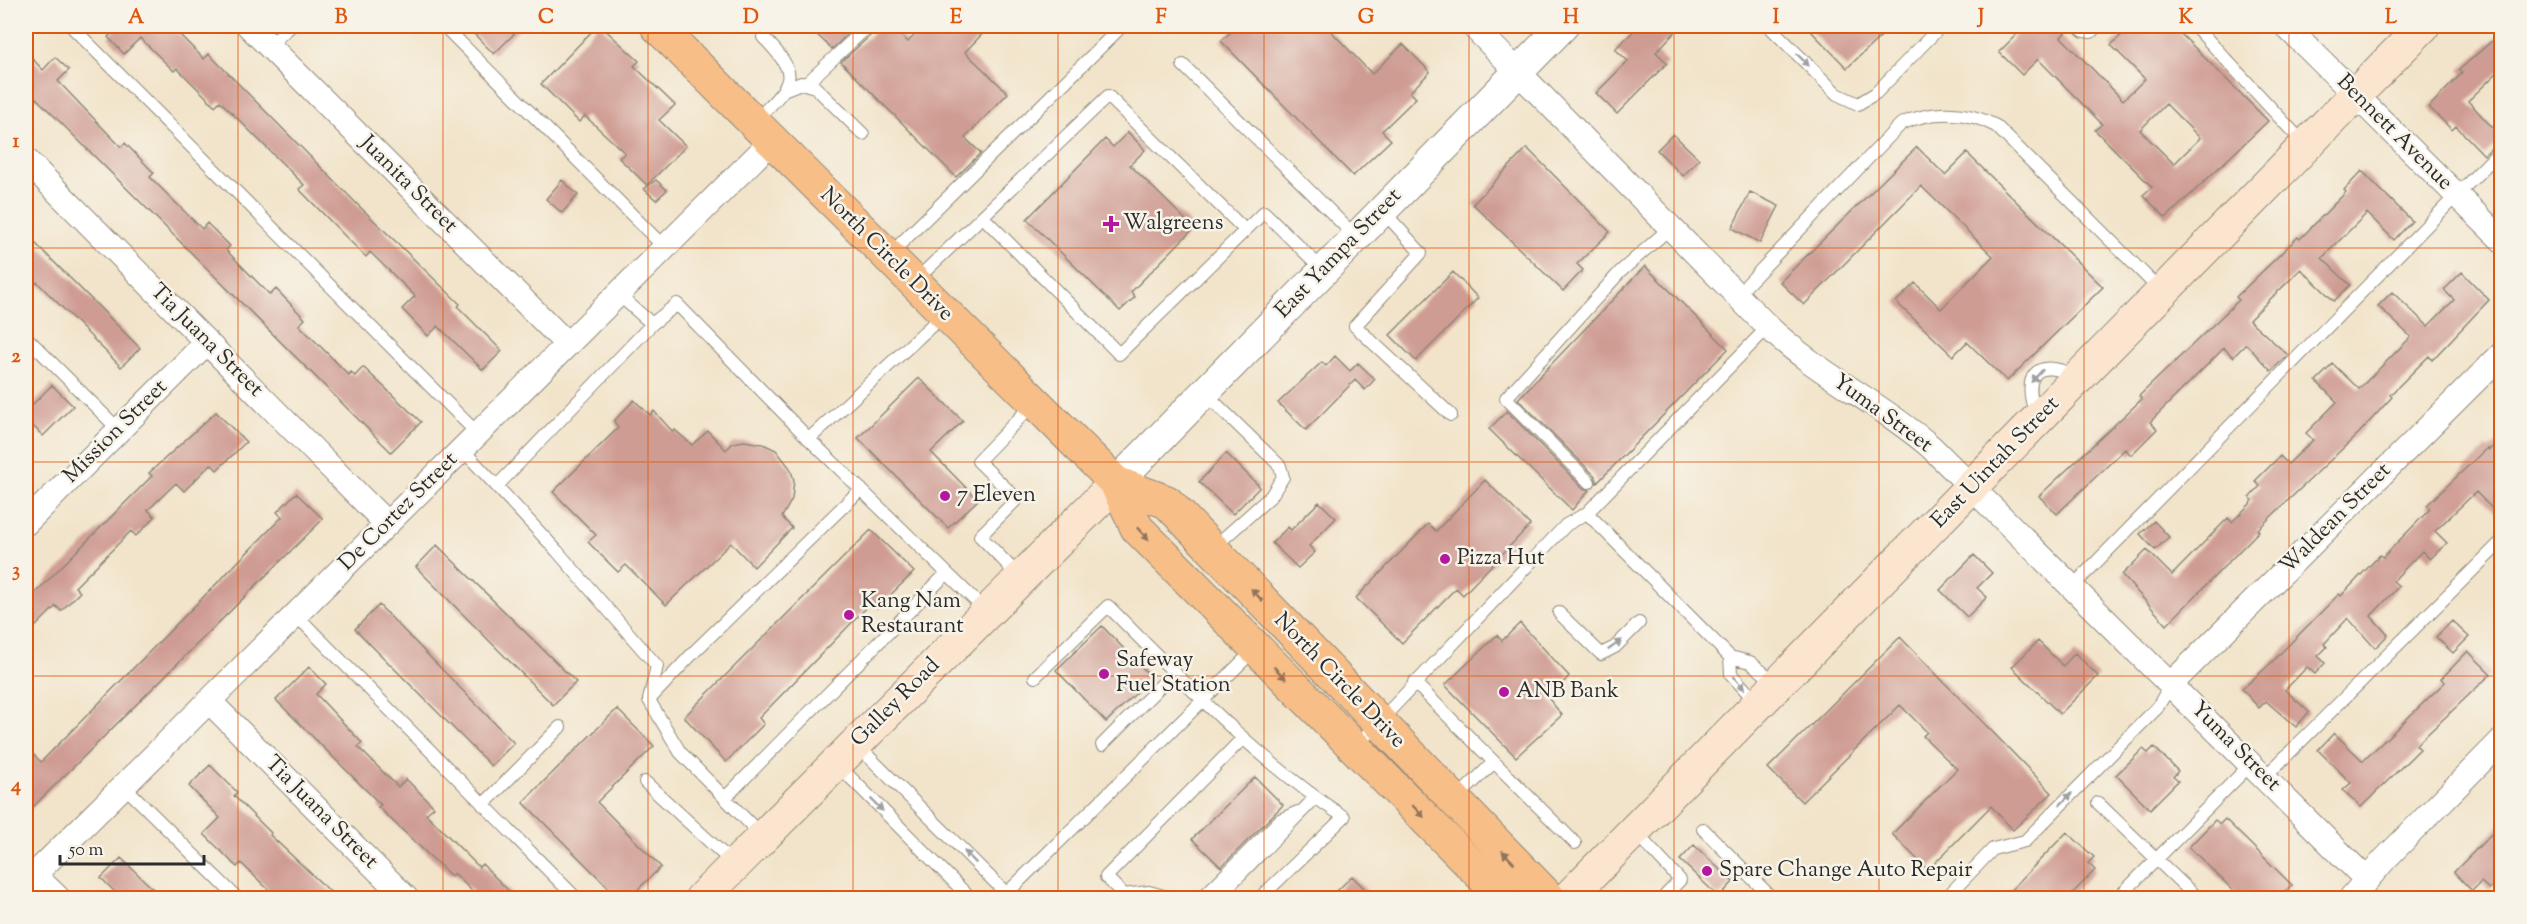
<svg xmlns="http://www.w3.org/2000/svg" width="2527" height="924" font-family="'Sorts Mill Goudy',serif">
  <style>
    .building { fill: #cf9c93; fill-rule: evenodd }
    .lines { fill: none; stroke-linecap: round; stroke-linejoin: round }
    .service-casing { stroke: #8e887a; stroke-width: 14 }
    .minor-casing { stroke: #8e887a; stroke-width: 26 }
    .tertiary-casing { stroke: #8e887a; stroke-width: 32 }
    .secondary-casing { stroke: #8e887a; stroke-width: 35 }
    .primary-casing { stroke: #8e887a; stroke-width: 35 }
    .service { stroke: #fff; stroke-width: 12 }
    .minor { stroke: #fff; stroke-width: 24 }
    .tertiary { stroke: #fff; stroke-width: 30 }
    .secondary { stroke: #fce5cf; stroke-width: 33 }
    .primary { stroke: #f7be88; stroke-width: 33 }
    .oneway { fill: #a0a0a0 }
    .oneway2 { fill: #91745a }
    .grid { fill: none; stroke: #df570e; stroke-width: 1.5; stroke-opacity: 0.55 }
    .poi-dot { fill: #b5179e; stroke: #f7f3e8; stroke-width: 2 }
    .labels { text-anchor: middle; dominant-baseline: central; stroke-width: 5; stroke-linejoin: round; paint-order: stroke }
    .street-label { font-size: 22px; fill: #2b2b2b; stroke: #f7f3e8 }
    .poi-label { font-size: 22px; fill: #2b2b2b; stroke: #f7f3e8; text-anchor: start }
    .neatline { fill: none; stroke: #df570e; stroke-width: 2 }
    .grid-label { font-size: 20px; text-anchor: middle; font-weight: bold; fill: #df570e }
  </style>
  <rect width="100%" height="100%" fill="#f7f3e8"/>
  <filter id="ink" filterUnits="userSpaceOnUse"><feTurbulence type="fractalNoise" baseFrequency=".0167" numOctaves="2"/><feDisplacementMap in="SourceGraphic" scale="12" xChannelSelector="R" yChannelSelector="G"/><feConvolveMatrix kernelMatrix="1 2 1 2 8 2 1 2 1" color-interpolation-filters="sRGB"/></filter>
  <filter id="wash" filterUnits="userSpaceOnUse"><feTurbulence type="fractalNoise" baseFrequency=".008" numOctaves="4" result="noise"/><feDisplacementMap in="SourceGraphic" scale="24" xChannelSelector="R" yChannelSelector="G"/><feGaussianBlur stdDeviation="1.35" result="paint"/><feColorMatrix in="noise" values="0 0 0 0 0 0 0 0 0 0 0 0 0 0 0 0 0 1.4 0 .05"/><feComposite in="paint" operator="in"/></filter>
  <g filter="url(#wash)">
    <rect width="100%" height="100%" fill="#f2e4ca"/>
    <g id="blocks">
      <path class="building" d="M119,26H171L204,59L209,54L358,205L460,304L458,307L502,351L483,370L438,326L428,336L402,309L415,296L370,252L366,257L344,235L299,189L304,185L220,101L215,106L177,68L174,71L140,38L124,54L108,37Z
        M466,26H522L494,54Z
        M597,26H601L639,61L634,66L675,105L659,120L686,146L647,185L619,158L625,153L585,116L579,122L541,84Z
        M808,26H856L832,49Z
        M876,26H891L908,42L923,26H990L965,52L1008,93L965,138L981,153L956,177L841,62L874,32Z
        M1237,26H1326L1372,74L1403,44L1430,72L1410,92L1416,98L1382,131L1391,140L1353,176L1221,41Z
        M1639,26H1681L1656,52L1667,63L1617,114L1596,93L1628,61L1615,49Z
        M1806,26H1892L1847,68Z
        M2025,26H2057L2065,33L2061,37L2123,100L2145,79L2111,45L2131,26H2173L2268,121L2166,218L2143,195L2152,187L2095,130L2102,124L2038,59L2022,75L1999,52ZM2166,104L2200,138L2174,164L2140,130Z
        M2502,32V68L2468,101L2502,138L2484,155L2456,126L2452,130L2429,107L2462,73L2459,70Z
        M26,52L43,70L55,57L69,70L58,81L121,147L125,143L154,173L150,177L202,229L207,223L230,246L226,250L270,295L276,289L305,319L299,325L349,375L351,372L355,376L363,367L421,422L391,452L26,88Z
        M1128,132L1145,150L1130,165L1194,228L1131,292L1135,297L1120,311L1027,219L1105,139L1113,147Z
        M1673,134L1699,159L1683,176L1657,150Z
        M1917,147L1945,175L1967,153L2103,287L2007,381L1967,342L1953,356L1896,302L1915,283L1941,309L1993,256L1921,186L1804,305L1780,282Z
        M1527,148L1610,232L1577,264L1583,270L1563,291L1473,204Z
        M2362,171L2412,221L2394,240L2367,213L2322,258L2350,285L2334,301L2301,269L2249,320L2288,355L2271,371L2246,344L2233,357L2224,348L2150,422L2157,429L2131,455L2125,449L2057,514L2039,496L2142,399L2139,396L2239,300L2236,297L2298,237L2300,239L2346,192L2344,190Z
        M562,180L578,195L562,213L546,199Z
        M656,180L667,190L656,200L644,189Z
        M1750,192L1779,206L1760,243L1732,228Z
        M26,234L140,348L121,367L37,282L26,294Z
        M1645,266L1728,349L1597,483L1595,476L1518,399Z
        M1453,272L1478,298L1416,361L1390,335Z
        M2462,272L2489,300L2432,360L2429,356L2390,395L2392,397L2359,433L2257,530L2259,531L2167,625L2122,575L2147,550L2172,575L2228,518L2232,522L2253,501L2250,497L2260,486L2255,481L2280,456L2288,464L2313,440L2306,433L2337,402L2316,381L2333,364L2359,389L2411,337L2378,306L2392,292L2428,326L2454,300L2444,290Z
        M1335,356L1350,371L1358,363L1375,379L1365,390L1355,380L1306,430L1278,403L1322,362L1326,366Z
        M919,378L963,421L931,452L978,500L948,528L858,438Z
        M52,385L73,406L43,436L26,419V411Z
        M634,400L650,415L654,411L673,432L675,430L692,445L708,431L726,450L733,443L744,441L763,444L776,450L790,468L794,480L792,499L782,517L792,528L754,567L731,543L666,605L626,565L618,572L588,542L596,535L553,492L618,428L614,421Z
        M1507,411L1583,488L1589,490L1572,510L1489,429Z
        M216,412L246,442L217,470L211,464L184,491L176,483L148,510L155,517L136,536L131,531L75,587L80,592L61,611L56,606L26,636V602L152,476L149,473Z
        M2502,438V519L2476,492L2435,531L2447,543L2430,559L2422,551L2393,581L2399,586L2371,616L2388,635L2375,648L2348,618L2324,644L2327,647L2318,656L2325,663L2315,674L2307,667L2285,690L2309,712L2296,727L2266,701L2259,708L2242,689L2269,665L2339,594L2341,596L2380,555L2383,557L2430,509L2427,505L2487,448L2489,450Z
        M1226,453L1260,487L1233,514L1199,482Z
        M1485,480L1530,525L1463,595L1456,588L1402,643L1356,598L1428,524L1436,531Z
        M296,493L323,519L26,814V747L41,762L282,517L277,512Z
        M1319,502L1336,518L1309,546L1315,552L1298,568L1272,543L1288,527L1291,530Z
        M2154,521L2169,537L2155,550L2140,534Z
        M871,530L914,572L877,608L871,603L759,718L764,724L726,762L684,717Z
        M437,545L576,682L553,705L416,567Z
        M1974,555L1992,573L1977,588L1987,597L1967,617L1940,590Z
        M379,605L514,743L491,766L355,629Z
        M2452,621L2469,637L2453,653L2436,637Z
        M1520,623L1569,676L1549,699L1562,715L1516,757L1445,685L1497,635L1502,641Z
        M1102,626L1152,678L1106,722L1056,670Z
        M1900,637L2052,793L2013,830L1991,806L1928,870L1892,834L1957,769L1923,736L1927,732L1900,705L1802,802L1768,768Z
        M2038,641L2063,666L2075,653L2098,676L2060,714L2012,667Z
        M2468,651L2491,674L2416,745L2420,749L2361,807L2343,790L2351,783L2318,750L2334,733L2363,761L2445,682L2441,679Z
        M309,667L326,684L316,694L362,743L358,747L398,787L406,779L434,807L426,814L479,867L482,864L516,898H479L454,873L451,876L378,807L381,805L276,700Z
        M617,709L654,746L597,802L661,867L629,898H619L523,802Z
        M2154,747L2178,771L2173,777L2178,781L2150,809L2116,775L2143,749L2148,753Z
        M210,765L237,792L234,796L271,833L270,835L337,898H277L241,863L237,867L204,834L220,818L189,786Z
        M1255,777L1283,805L1221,867L1192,839Z
        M2225,819L2292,885L2279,898H2241L2189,847L2215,820L2220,824Z
        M2502,823V877L2489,889L2481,882L2472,891L2454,872Z
        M2067,832L2094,857L2088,863L2095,870L2068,898H2003Z
        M1694,845L1733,882L1719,897L1680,860Z
        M121,858L148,884L162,898H121L101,878Z
        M1352,876L1374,898H1330Z"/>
    </g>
  </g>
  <g filter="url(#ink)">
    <use href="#blocks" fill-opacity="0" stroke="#8e887a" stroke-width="1.5"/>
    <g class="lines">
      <defs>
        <path id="service" d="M71,26L478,434
          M444,26L665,248
          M1769,26L1837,94L1858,104L1876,93L1941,26
          M2078,26L2084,31L2091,32L2097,26
          M2195,26L2306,146
          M269,45L291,26
          M1183,65L1355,236
          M807,83L868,26
          M786,89L801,83L815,87L863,134
          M755,122C790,83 805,79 763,37
          M1383,211L1421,253L1355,326L1451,415
          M983,217L1119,354L1264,212L1323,270
          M888,256L1122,26
          M916,280L1108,96L1245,230
          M618,294L652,324L677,304L809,439L944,314
          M1737,295L1901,124C1930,110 1967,110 1996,126L2162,292
          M26,337L119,430
          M1205,393L1280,466L1283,477L1271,496L1213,548
          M2036,415C2022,376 2035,357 2075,376
          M809,439L986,611
          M462,449L557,551L657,666L649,700L680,752L762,836
          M1589,482L1506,398L1620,272L1671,227
          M497,486L652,324
          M1587,513L1768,327
          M1021,578L980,536L1017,499L978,461L1033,404
          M2072,587L2502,149
          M1559,613L1601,654L1615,647L1639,623
          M296,615L576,898
          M1730,657L1731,674L1757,703
          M1035,677L1108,606C1182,680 1256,759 1344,817L1260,898
          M1414,682L1575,843
          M649,700L695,651L861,489
          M857,745L1011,898
          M1102,745L1174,672
          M1355,747L1566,525L1587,513L1730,657L1750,662L1777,684
          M837,764L970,898
          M2265,777L2502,541
          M645,782L734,864
          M124,786L237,898
          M725,798L947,573
          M1456,799L1494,762
          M2098,803L2197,898
          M483,805L560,727
          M1703,829L1772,898
          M1635,832L1680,880L1663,898
          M1123,895L1149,892L1171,898
          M1002,898L1255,649
          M1127,898L1106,877L1243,738
          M1202,898L1280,820L1298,812
          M1217,898L1315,798
          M1946,898L1993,849L2025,841L2157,708L2171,684
          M2118,898L2251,764"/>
        <path id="minor" d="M249,26L567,344
          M1473,26L1768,327C1818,374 1880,403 1931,447L2367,880
          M2286,26L2502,240
          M26,160L386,523
          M26,523L207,342
          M2171,684L2502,354
          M210,702L406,898
          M34,875L58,898
          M26,883L772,141
          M2351,898L2385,859L2502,740"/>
        <path id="tertiary" d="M1116,483L1563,26"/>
        <path id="secondary" d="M702,898L1116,483
          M1568,898L2423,26"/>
        <path id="primary" d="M657,26L1116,483L1137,528L1504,898
          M1116,483L1167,502L1549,898"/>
      </defs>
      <use href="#service" class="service-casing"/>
      <use href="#minor" class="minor-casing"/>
      <use href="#tertiary" class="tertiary-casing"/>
      <use href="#secondary" class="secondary-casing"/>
      <use href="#primary" class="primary-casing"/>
      <use href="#service" class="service"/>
      <use href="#minor" class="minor"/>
      <use href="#tertiary" class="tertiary"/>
      <use href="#secondary" class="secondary"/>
      <use href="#primary" class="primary"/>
    </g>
    <defs><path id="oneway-solid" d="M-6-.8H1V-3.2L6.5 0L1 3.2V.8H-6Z" transform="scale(1.5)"/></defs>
    <g class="oneway">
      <use href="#oneway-solid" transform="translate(1803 60) rotate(45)"/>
      <use href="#oneway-solid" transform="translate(2037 376) rotate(133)"/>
      <use href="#oneway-solid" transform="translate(1615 645) rotate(-36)"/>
      <use href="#oneway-solid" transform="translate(1739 683) rotate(50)"/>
      <use href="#oneway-solid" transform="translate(2066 799) rotate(-45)"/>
      <use href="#oneway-solid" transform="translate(877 805) rotate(45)"/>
      <use href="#oneway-solid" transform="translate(970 857) rotate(-135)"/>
    </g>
    <g class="oneway2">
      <use href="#oneway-solid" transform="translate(1143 534) rotate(47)"/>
      <use href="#oneway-solid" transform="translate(1257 595) rotate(-133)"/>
      <use href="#oneway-solid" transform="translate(1280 673) rotate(45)"/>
      <use href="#oneway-solid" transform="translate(1418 811) rotate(45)"/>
      <use href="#oneway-solid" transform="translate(1508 857) rotate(-134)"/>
    </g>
  </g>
  <path class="grid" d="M238,26V898M443,26V898M648,26V898M853,26V898M1058,26V898M1264,26V898M1469,26V898M1674,26V898M1879,26V898M2084,26V898M2289,26V898M26,248H2502M26,462H2502M26,676H2502"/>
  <g class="poi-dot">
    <path d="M1108 215h6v6h6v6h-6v6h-6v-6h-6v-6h6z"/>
    <circle cx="945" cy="496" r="6"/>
    <circle cx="1445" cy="559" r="6"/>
    <circle cx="849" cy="615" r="6"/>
    <circle cx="1104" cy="674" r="6"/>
    <circle cx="1504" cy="692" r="6"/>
    <circle cx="1707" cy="871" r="6"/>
  </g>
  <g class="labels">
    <g class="street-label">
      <text transform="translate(2394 133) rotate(45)">Bennett Avenue</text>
      <text transform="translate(408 185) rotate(45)">Juanita Street</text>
      <text transform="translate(1339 254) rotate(-46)">East Yampa Street</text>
      <text transform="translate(886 255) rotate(45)">North Circle Drive</text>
      <text transform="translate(206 341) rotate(45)">Tia Juana Street</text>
      <text transform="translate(1882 414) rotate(36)">Yuma Street</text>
      <text transform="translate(116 432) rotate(-45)">Mission Street</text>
      <text transform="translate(1996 463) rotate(-46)">East Uintah Street</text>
      <text transform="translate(399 512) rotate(-45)">De Cortez Street</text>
      <text transform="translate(2336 519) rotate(-45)">Waldean Street</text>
      <text transform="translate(1339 681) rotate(46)">North Circle Drive</text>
      <text transform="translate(896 703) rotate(-45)">Galley Road</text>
      <text transform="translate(2235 747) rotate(45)">Yuma Street</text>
      <text transform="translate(321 813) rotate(45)">Tia Juana Street</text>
    </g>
    <g class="poi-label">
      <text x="1123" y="224">Walgreens</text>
      <text x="957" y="496">7 Eleven</text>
      <text x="1457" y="559">Pizza Hut</text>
      <text x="861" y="602">Kang Nam<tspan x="861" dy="25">Restaurant</tspan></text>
      <text x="1116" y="661">Safeway<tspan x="1116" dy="25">Fuel Station</tspan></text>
      <text x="1516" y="692">ANB Bank</text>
      <text x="1719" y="871">Spare Change Auto Repair</text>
    </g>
  </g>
  <rect width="2527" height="924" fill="none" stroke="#f7f3e8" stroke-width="66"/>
  <path d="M60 855v9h144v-9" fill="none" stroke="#2b2b2b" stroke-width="3"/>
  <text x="69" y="855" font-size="18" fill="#2b2b2b" stroke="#f7f3e8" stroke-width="4.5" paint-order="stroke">50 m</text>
  <rect x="33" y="33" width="2461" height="858" class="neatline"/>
  <g class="grid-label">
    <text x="136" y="23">A</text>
    <text x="341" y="23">B</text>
    <text x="546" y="23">C</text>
    <text x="751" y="23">D</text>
    <text x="956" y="23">E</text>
    <text x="1161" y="23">F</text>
    <text x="1366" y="23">G</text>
    <text x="1571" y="23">H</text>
    <text x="1776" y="23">I</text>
    <text x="1981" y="23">J</text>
    <text x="2186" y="23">K</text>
    <text x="2391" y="23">L</text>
    <text x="16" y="147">1</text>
    <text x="16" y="362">2</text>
    <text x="16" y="576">3</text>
    <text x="16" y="791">4</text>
  </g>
</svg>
